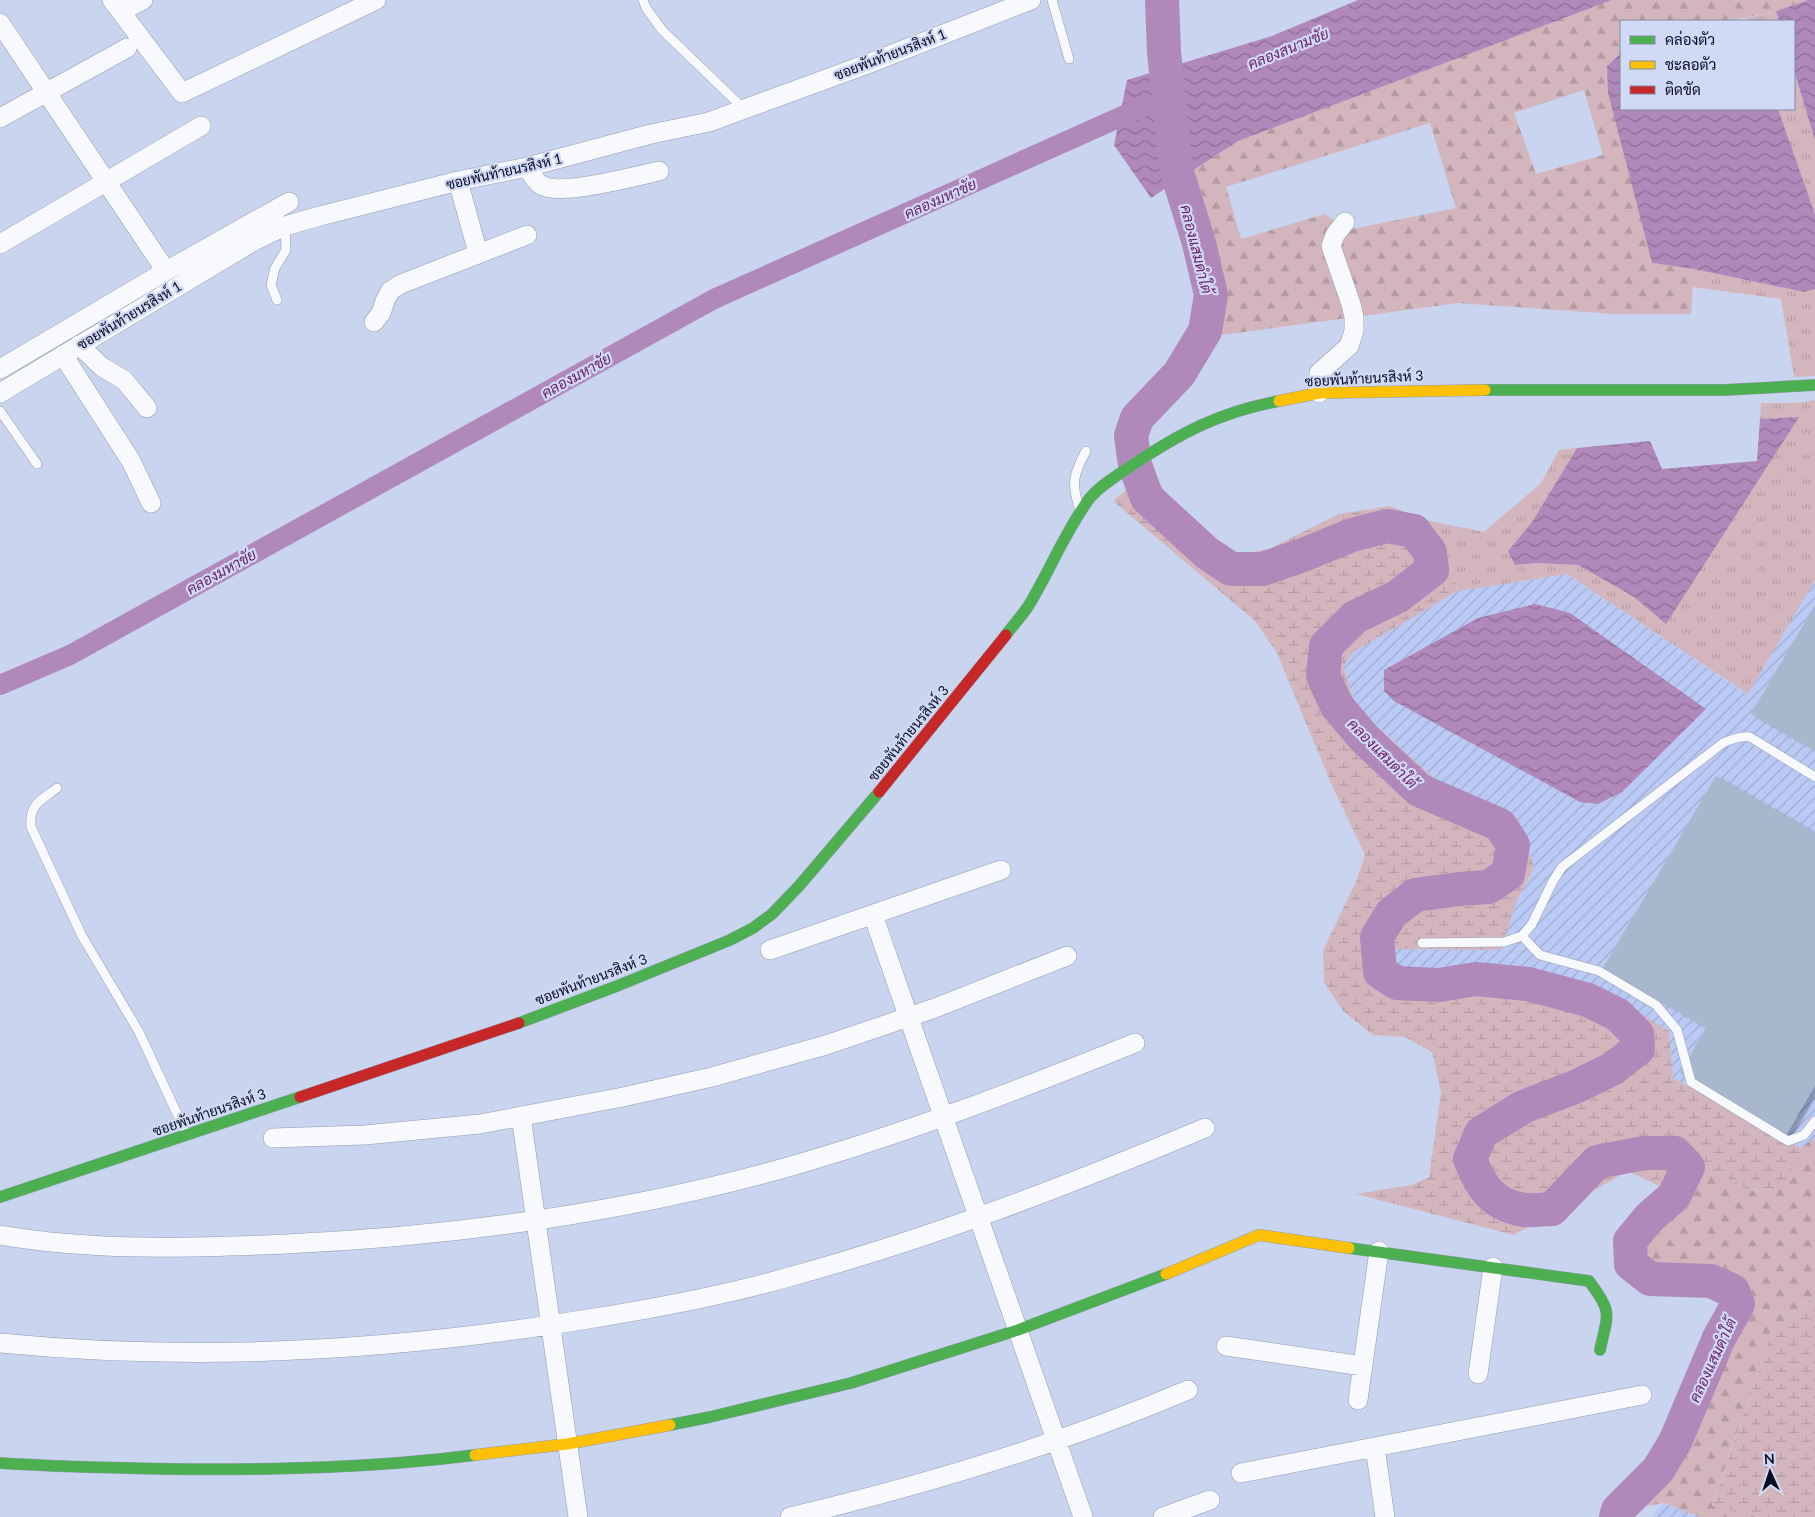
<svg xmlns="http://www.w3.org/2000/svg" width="1815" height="1517" font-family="Lato,Sarabun,sans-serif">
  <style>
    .industrial { fill: url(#industrial-furrows) }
    .grass { fill: url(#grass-tufts) }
    .forest { fill: url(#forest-firs); fill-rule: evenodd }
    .wetland { fill: url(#wetland-marsh) }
    .water { fill: url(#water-waves) }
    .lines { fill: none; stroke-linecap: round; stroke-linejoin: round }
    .canal { stroke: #b088b9; stroke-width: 20 }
    .river { stroke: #b088b9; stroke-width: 34 }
    .building { fill: #a9b7cd; filter: url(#shadow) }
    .lane-casing { stroke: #939bb2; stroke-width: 10 }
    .street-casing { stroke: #939bb2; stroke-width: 20 }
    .fast-casing { stroke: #939bb2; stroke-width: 12 }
    .slow-casing { stroke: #939bb2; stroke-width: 12 }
    .jam-casing { stroke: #939bb2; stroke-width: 12 }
    .lane { stroke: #f7f9fd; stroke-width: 9 }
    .street { stroke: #f7f9fd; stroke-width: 19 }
    .fast { stroke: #4caf50; stroke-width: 11 }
    .slow { stroke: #ffc107; stroke-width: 11 }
    .jam { stroke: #c62828; stroke-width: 11 }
    .labels { text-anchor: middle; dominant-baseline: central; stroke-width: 4.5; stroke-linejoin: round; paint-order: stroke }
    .street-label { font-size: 14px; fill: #070e23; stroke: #d0daf4 }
    .water-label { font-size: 15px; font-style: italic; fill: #6e226d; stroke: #d0daf4 }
  </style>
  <defs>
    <pattern id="industrial-furrows" width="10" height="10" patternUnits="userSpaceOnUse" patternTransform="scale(1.25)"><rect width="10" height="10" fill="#bacaf4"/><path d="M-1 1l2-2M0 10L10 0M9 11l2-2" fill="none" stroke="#9eacd1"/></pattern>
    <pattern id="grass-tufts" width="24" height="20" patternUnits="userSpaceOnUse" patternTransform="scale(1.25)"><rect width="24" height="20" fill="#d3b6bd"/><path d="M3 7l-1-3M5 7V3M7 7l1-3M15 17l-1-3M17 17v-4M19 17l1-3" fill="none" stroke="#b49ba2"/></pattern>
    <pattern id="forest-firs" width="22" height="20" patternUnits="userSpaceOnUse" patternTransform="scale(1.25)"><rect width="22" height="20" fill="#d3b6bd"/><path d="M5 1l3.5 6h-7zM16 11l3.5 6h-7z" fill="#b49ba2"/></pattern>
    <pattern id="wetland-marsh" width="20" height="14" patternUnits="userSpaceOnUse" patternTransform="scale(1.25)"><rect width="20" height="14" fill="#d3b6bd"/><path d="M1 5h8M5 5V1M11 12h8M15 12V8" fill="none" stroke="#b49ba2"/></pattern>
    <pattern id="water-waves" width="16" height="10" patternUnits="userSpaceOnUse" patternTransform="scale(1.25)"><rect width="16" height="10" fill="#b088b9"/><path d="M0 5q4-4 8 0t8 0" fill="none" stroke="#8d6e96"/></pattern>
    <filter id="shadow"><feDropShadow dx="5.5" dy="3" stdDeviation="1" flood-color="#0004"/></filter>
  </defs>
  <rect width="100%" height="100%" fill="#c9d4ef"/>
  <path class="industrial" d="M1567,574L1747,694L1815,580V1138L1801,1148L1673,1078L1669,1031L1505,967L1506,985L1395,994L1392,949L1501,950L1517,900L1534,867L1519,821L1451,794L1356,707L1343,666L1353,652L1458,591Z
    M1664,1503L1700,1517H1651Z"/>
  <path class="grass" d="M1776,11L1779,21H1747L1746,18Z
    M1794,70L1815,141V214L1778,109H1794Z
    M1694,269L1804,292L1815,289V376L1794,377L1781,299L1693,287Z
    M1815,400V580L1748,694L1567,574L1458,591L1443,539L1425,520L1484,532L1541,483L1559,450L1577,448L1532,522L1508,551L1515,565L1536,563L1578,565L1634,597L1666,623L1798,417L1760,419L1761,403H1797Z"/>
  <path class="forest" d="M1612,0H1809L1776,11L1730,21H1621V53L1607,66L1652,263L1694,269L1691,314H1614L1458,303L1222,335L1218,254L1190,173L1238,141ZM1584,90L1603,155L1536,174L1514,113ZM1430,123L1456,208L1347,230L1325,214L1241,239L1226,187Z
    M1815,1138V1297L1773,1329L1712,1505L1758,1517H1700L1664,1503L1637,1508L1682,1461L1718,1367L1746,1309L1744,1280L1659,1271L1641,1265L1644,1235L1680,1203L1695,1160L1751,1191L1784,1188L1801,1148Z"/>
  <path class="wetland" d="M1151,470L1182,517L1230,556L1269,549L1339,514L1390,506L1425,520L1443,539L1458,591L1353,652L1343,666L1356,707L1451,794L1519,821L1534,867L1517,900L1501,950L1393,949L1395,994L1506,985L1504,967L1607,993L1669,1031L1673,1078L1801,1148L1785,1188L1751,1191L1695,1160L1680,1203L1659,1186L1628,1171L1514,1235L1356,1194L1412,1185L1429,1177L1441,1092L1432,1052L1405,1037L1373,1035L1343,1011L1324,982L1323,950L1356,882L1365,855L1331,783L1276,651L1254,620L1113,501Z
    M1815,1297V1517H1758L1712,1506L1773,1329Z"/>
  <path class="water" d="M1358,0H1612L1238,141L1151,198L1114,145L1127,80L1272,36Z
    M1809,0H1815V141L1794,70V21H1779L1776,11Z
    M1621,53V109H1778L1815,214V289L1804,292L1694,269L1652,263L1608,93L1607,66Z
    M1799,417L1666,624L1634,597L1578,565L1536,563L1515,565L1508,551L1532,522L1577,448L1650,441L1662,469L1757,461L1760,419Z
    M1535,604L1570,613L1706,709L1622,792L1598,804L1580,802L1394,701L1384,691V670L1478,618Z"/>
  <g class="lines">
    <path class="canal" d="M0,685L70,655L714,299L1145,106"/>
    <path class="river" d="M1162,0L1164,52L1176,169L1199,243L1211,295L1205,331L1179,374L1137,418L1131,436L1135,465L1147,498L1207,553L1231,569H1263L1303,555L1352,535L1387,526L1414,531L1430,552L1432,570L1397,597L1355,617L1326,646L1323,676L1337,706L1364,738L1419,790L1500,825L1513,845L1508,874L1488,887L1459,889L1415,895L1391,914L1377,937L1380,972L1397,983L1439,985L1476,979L1528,984L1588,1000L1618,1015L1637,1034L1638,1049L1612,1069L1575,1087L1523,1107L1481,1133L1470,1159C1481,1187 1492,1205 1524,1210C1533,1211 1543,1209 1552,1209L1597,1162L1644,1153H1675L1688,1167L1674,1196L1649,1218L1630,1241L1631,1264L1650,1279L1711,1281L1733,1291L1738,1304L1719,1338L1675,1442L1658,1470L1618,1510L1616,1517"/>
  </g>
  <path class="building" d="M1815,605V751L1751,714Z
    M1716,776L1815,833V1085L1786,1135L1680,1073L1706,1028L1603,968Z"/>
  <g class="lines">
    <defs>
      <path id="lane" d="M643,0L646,8L662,30L743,108
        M1052,0L1069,59
        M277,300L271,285L275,268L286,250L285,226
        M0,411L37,464
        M1079,507C1071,483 1074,473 1086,451
        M57,788C40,801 29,804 31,827L82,936L139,1032L186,1133
        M1522,936L1540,955L1599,971L1656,1005L1677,1030L1691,1082L1788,1141L1804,1135L1815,1121
        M1422,943L1504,942L1522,936L1532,924L1553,881L1562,867L1723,743C1733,739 1740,736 1750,737L1815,777"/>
      <path id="street" d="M112,0L182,93L376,0
        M121,11L143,0
        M0,23L166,271
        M0,118L127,48
        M527,167C531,172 535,182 541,185C559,197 636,176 659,171
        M458,181L478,253
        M0,244L201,126
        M374,322L381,313L385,301L390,291L401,284L527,235
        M79,345L102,367L124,380L147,408
        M63,355L131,461L151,503
        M0,369L166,271L289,202
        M0,393L254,241L285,226L320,216L458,181L527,167L651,134L709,122L870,63L1031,0
        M1319,393V373L1349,346L1354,331V317L1351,304L1331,246L1335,235L1345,222
        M873,915L1083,1517
        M770,950L1001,870
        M521,1116L578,1517
        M273,1138L365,1135L480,1124L623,1097L712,1077L826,1045L935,1008L1067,956
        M0,1235C94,1251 191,1248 286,1244C456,1236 624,1213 788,1167C907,1133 1021,1089 1135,1043
        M0,1343C193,1362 391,1351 582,1320C652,1309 722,1296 789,1277C932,1238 1069,1185 1205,1128
        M1226,1346L1363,1366
        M1478,1374L1493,1267
        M1358,1400L1379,1251
        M1375,1447L1385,1517
        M1241,1473L1642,1395
        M790,1517C926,1485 1060,1444 1188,1390
        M1163,1517L1210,1500"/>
      <path id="fast" d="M1485,390H1724L1815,385
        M1006,635C1013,625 1022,616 1029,605C1050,570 1065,532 1089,499C1100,485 1117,476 1131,466C1180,433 1220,412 1279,401
        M519,1023L617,986L730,940L753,928L772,914L799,886L879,792
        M0,1197L300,1097
        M1349,1248L1589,1281C1613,1313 1608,1313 1600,1350
        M670,1425L710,1417L851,1383L1018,1330L1166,1274
        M0,1463C57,1467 114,1468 171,1469C273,1470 374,1468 475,1455"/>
      <path id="slow" d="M1279,401L1319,393L1485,390
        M1166,1274L1259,1235L1349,1248
        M475,1455L567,1444L670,1425"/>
      <path id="jam" d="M879,792L1006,635
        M300,1097L519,1023"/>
    </defs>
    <use href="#lane" class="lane-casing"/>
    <use href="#street" class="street-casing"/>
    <use href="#fast" class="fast-casing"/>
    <use href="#slow" class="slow-casing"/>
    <use href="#jam" class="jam-casing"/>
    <use href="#lane" class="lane"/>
    <use href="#street" class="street"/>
    <use href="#fast" class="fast"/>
    <use href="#slow" class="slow"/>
    <use href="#jam" class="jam"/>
  </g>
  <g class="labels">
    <g class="street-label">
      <text transform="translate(890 54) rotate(-21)">ซอยพันท้ายนรสิงห์ 1</text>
      <text transform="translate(504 171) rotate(-13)">ซอยพันท้ายนรสิงห์ 1</text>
      <text transform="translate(129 315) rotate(-31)">ซอยพันท้ายนรสิงห์ 1</text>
      <text transform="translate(1364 378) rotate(-3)">ซอยพันท้ายนรสิงห์ 3</text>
      <text transform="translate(908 733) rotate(-51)">ซอยพันท้ายนรสิงห์ 3</text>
      <text transform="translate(591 979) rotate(-21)">ซอยพันท้ายนรสิงห์ 3</text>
      <text transform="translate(209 1112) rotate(-19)">ซอยพันท้ายนรสิงห์ 3</text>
    </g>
    <g class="water-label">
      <text transform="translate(1288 48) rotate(-22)">คลองสนามชัย</text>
      <text transform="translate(940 198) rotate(-24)">คลองมหาชัย</text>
      <text transform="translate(1197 249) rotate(76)">คลองแสมดำใต้</text>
      <text transform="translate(576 375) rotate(-29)">คลองมหาชัย</text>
      <text transform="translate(221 571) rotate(-29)">คลองมหาชัย</text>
      <text transform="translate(1383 753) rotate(45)">คลองแสมดำใต้</text>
      <text transform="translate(1712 1360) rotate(-65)">คลองแสมดำใต้</text>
    </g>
  </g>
  <rect x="1620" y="20" width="175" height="90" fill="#d0daf4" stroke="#8088a0"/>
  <rect x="1630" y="36" width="25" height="8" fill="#4caf50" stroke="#8088a0"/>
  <text x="1665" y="45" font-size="15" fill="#070e23">คล่องตัว</text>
  <rect x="1630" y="61" width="25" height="8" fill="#ffc107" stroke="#8088a0"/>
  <text x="1665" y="70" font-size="15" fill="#070e23">ชะลอตัว</text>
  <rect x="1630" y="86" width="25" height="8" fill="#c62828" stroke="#8088a0"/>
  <text x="1665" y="95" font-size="15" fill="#070e23">ติดขัด</text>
  <g transform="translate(1770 1472) rotate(357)" stroke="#d0daf4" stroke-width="4" paint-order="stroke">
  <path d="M0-4L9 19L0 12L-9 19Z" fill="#070e23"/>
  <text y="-8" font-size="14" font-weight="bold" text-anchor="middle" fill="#070e23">N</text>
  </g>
</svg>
